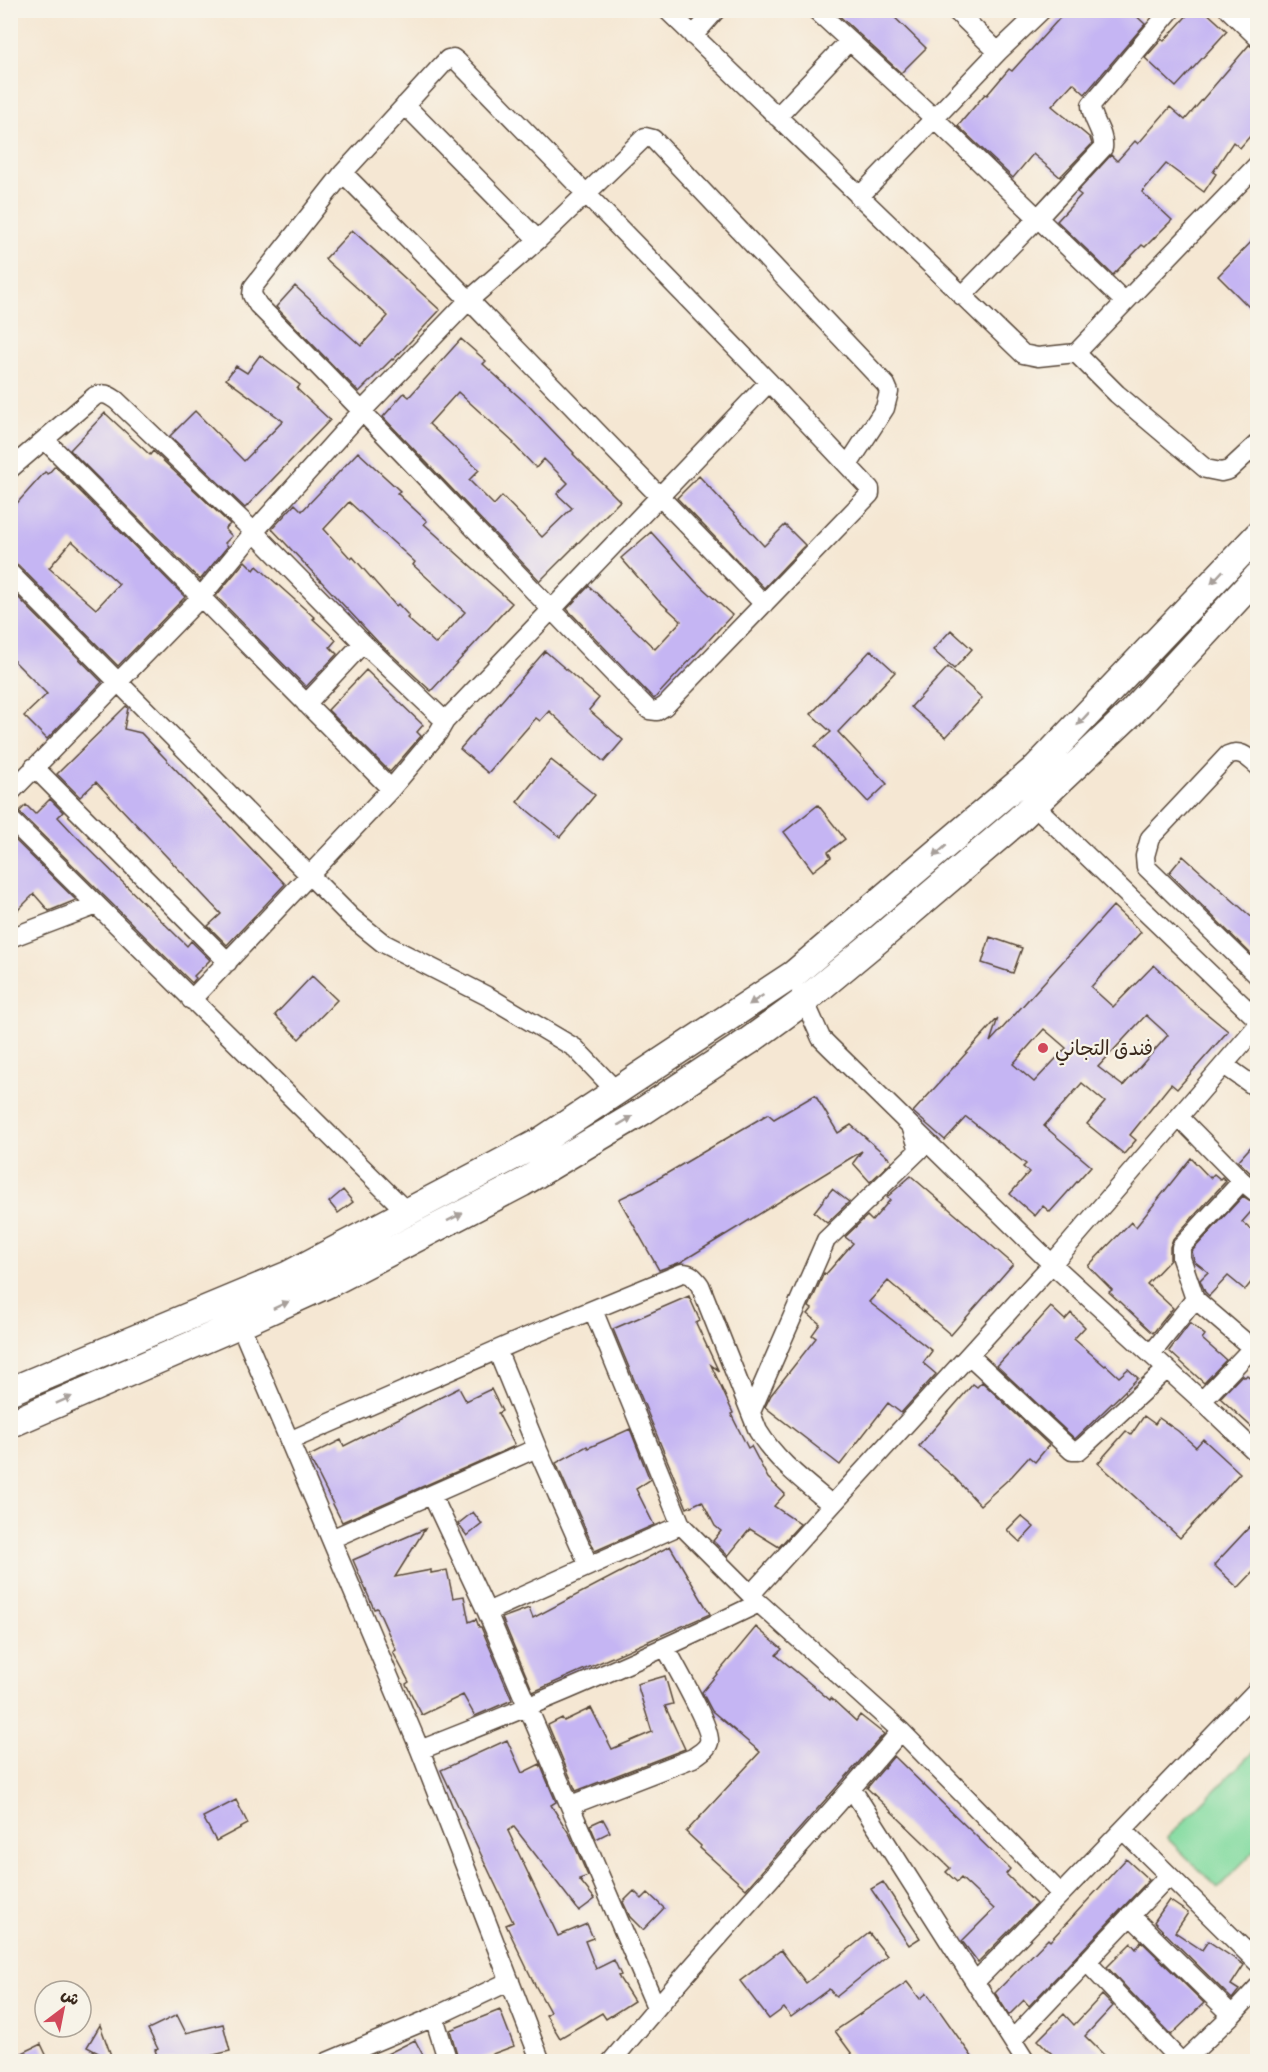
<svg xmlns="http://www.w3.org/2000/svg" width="1268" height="2072" font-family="Pangolin,'Playpen Sans Arabic',sans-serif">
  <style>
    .green { fill: #83dba0; stroke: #5f825f; stroke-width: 1.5 }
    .building { fill: #c5b5f3; fill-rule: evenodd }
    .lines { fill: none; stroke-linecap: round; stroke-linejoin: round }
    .minor-casing { stroke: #574639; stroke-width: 21 }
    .highway-casing { stroke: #574639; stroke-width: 30 }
    .minor { stroke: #fff; stroke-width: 18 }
    .highway { stroke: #fff; stroke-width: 27 }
    .oneway { fill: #a79f9a }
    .poi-dot { fill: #d1495b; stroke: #f7f3e8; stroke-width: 2 }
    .labels { text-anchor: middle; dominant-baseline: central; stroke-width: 4.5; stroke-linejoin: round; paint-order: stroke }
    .poi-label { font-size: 20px; fill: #3b2a1e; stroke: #f7f3e8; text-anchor: start }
  </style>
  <rect width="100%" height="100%" fill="#f7f3e8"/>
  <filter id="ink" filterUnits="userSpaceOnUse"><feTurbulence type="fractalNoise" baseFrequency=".0167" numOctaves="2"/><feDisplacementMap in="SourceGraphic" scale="12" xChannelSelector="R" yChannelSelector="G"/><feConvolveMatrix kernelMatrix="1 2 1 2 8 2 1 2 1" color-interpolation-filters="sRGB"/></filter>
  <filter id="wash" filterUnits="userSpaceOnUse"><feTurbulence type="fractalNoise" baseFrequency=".008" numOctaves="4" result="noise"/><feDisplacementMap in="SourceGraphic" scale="24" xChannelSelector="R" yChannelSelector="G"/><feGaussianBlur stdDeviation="1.35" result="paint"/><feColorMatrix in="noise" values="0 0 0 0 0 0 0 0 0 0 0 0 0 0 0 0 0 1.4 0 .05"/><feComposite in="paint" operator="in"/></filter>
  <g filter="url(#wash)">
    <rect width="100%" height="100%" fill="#f5e7d3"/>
    <path class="green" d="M1256,1749L1258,1750L1257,1848L1218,1888L1167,1838Z"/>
    <g id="blocks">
      <path class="building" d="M833,10H887L926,48L901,73Z
        M1067,10H1130L1145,24L1085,94L1073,83L1052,106L1090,138L1092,144L1060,177L1033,154L1013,178L958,126L985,94L987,95L1009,69L1012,71Z
        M1192,10H1204L1227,31L1176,87L1145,58L1162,39L1164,41Z
        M1249,45L1257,49V128L1240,148L1233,142L1213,172L1216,174L1204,192L1166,164L1142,192L1172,220L1145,247L1142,245L1113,275L1057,221L1081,195L1077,192L1111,155L1117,161L1135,141L1138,144L1170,107L1185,120Z
        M352,230L440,310L393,360L392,359L359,392L276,307L295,286L361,346L388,316L325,259Z
        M1257,236V315L1218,276Z
        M461,339L486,361L483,364L528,405L574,453L573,454L620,501L540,581L383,417L404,393L409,397ZM458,392L514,443L513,444L536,468L544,459L568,483L557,494L572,508L542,537L502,496L494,505L469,480L479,470L429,424Z
        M260,355L300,385L297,389L330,420L245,508L170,436L195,411L244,461L283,421L226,379L236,366L247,373Z
        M105,413L150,455L153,451L230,524L225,529L232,536L225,543L228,546L200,580L70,450Z
        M358,452L400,491L397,493L427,521L424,524L512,603L431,691L378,642L272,529L295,504L302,511ZM349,502L415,562L413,565L465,612L436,644L407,618L409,616L398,604L396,606L353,557L351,559L324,529Z
        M55,466L185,597L118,666L18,565L10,562V511L45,472L48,474ZM72,541L119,584L96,609L49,568Z
        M699,476L764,546L785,525L805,545L764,588L677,498Z
        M651,532L696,582L732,615L654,699L567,609L589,586L655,649L681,621L658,600L621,558Z
        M245,561L254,570L257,566L315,618L313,619L336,640L330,647L337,654L306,687L216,596Z
        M10,589L102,682L47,739L24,716L47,694L10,657Z
        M951,630L972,649L954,669L933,650Z
        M871,650L895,672L838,732L887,784L868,802L815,746L831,732L811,714Z
        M545,651L599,698L589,710L623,740L604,762L549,711L540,721L536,718L488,773L460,749Z
        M948,667L982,698L946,737L911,707Z
        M366,670L423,725L417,732L421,736L390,772L328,710Z
        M126,706L128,708L124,729L141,733L285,884L227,945L208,926L221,914L96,782L80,797L57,774Z
        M551,760L595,795L560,837L517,802Z
        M50,799L63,812L58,817L72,832L187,946L191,941L210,960L194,976L196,978L192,983L19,812L26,805L35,814Z
        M818,805L845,839L828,852L831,857L813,871L784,832Z
        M10,835L76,900L49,911L34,894L10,918Z
        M1183,856L1257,922V960L1169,873Z
        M1113,906L1141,932L1091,987L1113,1007L1154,965L1195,1004L1228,1031L1177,1089L1171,1084L1130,1135L1136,1140L1124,1154L1087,1124L1105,1102L1082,1083L1044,1126L1091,1166L1050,1212L1043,1206L1035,1216L1010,1194L1029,1172L1023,1167L1026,1164L966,1117L945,1140L913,1112L998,1018L990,1042ZM1146,1015L1168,1035L1123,1086L1098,1067ZM1044,1029L1066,1048L1034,1082L1013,1064Z
        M990,937L1022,948L1013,973L982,963Z
        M312,976L337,1000L299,1039L275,1015Z
        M815,1095L838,1133L851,1125L892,1161L870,1182L853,1163L862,1151L681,1262L659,1270L619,1199L642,1188L768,1114L774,1119Z
        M1257,1140V1179L1238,1161Z
        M1191,1158L1210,1178L1214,1174L1220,1179L1222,1177L1226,1181L1173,1239L1170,1247V1260L1147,1284L1173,1308L1153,1333L1109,1292L1112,1290L1088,1266L1131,1222L1136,1227Z
        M911,1176L1013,1264L951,1335L888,1281L869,1302L932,1351L923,1363L936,1374L901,1413L888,1403L840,1465L765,1407L771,1395L816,1338L812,1335L820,1324L808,1314L812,1309L809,1307L824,1273L826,1274L853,1243L845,1237L867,1216L872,1221L890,1200L887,1197Z
        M832,1189L849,1202L827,1223L814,1212Z
        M343,1190L353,1202L338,1213L329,1202Z
        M1243,1196L1257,1205L1242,1222L1257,1235V1275L1245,1290L1228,1276L1209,1296L1205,1292L1200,1280L1208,1272L1194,1261L1192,1251Z
        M689,1296L700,1321L696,1323L718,1370L711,1365L733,1413L731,1414L748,1448L751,1446L768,1478L785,1494L774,1506L800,1524L779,1547L750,1529L728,1556L713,1541L721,1531L715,1526L702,1501L687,1508L613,1329Z
        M1051,1307L1065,1320L1071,1313L1085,1327L1074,1339L1105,1366L1106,1365L1119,1377L1128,1369L1138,1378L1075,1439L997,1366Z
        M1190,1323L1205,1335L1202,1339L1226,1360L1204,1383L1169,1351Z
        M1242,1375L1245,1377L1247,1375L1257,1384V1432L1220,1398Z
        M982,1382L1049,1445L1035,1462L1029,1457L1012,1476L980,1505L955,1478L919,1446L973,1384L977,1387Z
        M459,1388L466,1401L491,1389L502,1411L498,1413L515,1446L342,1522L309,1456L341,1440L344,1446Z
        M1144,1416L1155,1424L1159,1418L1178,1431L1196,1447L1203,1439L1240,1473L1180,1538L1098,1463L1126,1431L1131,1435Z
        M630,1429L650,1480L636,1489L654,1525L595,1551L556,1463L587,1446L588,1448Z
        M473,1512L482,1524L467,1536L458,1524Z
        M1021,1516L1034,1527L1020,1542L1007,1530Z
        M1257,1519V1568L1238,1588L1214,1565Z
        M425,1529L395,1577L431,1570V1573L447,1570L453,1598L464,1596L469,1622L476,1619L479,1627H481L512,1700L475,1716L463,1695L422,1715L406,1684L409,1682L393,1652L396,1650L377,1608L374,1609L353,1560Z
        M670,1546L710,1614L533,1692L502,1618L529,1608L533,1618Z
        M756,1627L782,1649L776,1655L830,1700L831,1698L856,1721L860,1715L884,1734L746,1889L700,1848L701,1846L686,1832L760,1752L712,1711L702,1692Z
        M665,1676L673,1704L665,1706L685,1749L576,1791L548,1725L562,1718L564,1721L591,1708L612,1749L652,1732L637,1684Z
        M507,1740L522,1773L540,1764L556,1802L551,1805L570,1835L588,1876L579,1879L595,1899L579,1911L514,1827L508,1831L558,1936L587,1924L593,1938L585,1941L596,1969L614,1960L621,1975L618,1976L634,2001L606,2019L602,2013L560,2038L546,2015L550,2012L535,1985L506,1925L513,1922L441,1770Z
        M894,1756L1010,1869L1006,1874L1036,1904L978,1962L962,1941L994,1909L961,1878L957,1882L946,1872L950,1868L867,1788Z
        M236,1800L248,1824L216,1841L203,1817Z
        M603,1819L610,1832L596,1839L590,1825Z
        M1126,1859L1149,1880L1029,2006L1024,2000L1009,2015L995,1993L1048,1939L1050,1941Z
        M883,1882L920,1938L909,1945L871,1889Z
        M634,1891L642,1899L648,1893L664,1908L643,1930L630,1917L623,1902Z
        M1169,1900L1188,1913L1175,1932L1202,1950L1208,1941L1244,1965L1231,1985L1239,1990L1232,1999L1154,1922Z
        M869,1933L887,1956L836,1997L829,1989L791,2017L784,2008L769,2019L740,1981L781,1950L806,1983Z
        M1141,1941L1204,2003L1171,2035L1107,1967L1131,1943L1136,1949Z
        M907,1982L920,1999L927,1993L975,2061H857L835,2031Z
        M1102,1995L1113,2006L1085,2036L1110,2061H1059L1038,2040L1064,2014L1074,2025Z
        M500,2010L514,2046L474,2061H459L450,2030Z
        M177,2015L186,2033L223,2024L230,2051L190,2061H159L155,2050L158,2049L148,2029Z
        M100,2025L113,2061L87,2047Z
        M415,2040L425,2059L434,2055L436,2061H373Z
        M41,2044L49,2061H10V2059Z"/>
    </g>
  </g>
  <g filter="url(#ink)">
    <use href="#blocks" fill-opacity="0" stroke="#574639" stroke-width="1.5"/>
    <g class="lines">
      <defs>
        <path id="minor" d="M667,10L1023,354L1038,357L1076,353
          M816,10L935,119L1125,302
          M955,10L998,52
          M1229,10L1258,38
          M693,36L716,10
          M453,58L458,62L769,382L870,489V494L665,706L657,711L649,710C517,576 391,438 258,305L252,295L253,287L343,173L443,64L448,59Z
          M405,105L538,240
          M777,117L849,41
          M1258,164L1076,353L1117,394L1206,469L1221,472L1229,470L1258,443
          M343,173L469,300L764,604
          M859,197L998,52L1042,10
          M962,296L1038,218L1103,148C1105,132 1091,120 1091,105L1171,10
          M45,440L391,789
          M10,469L95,396C104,392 108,395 116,400L254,532L363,643L445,721L438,733L391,789L191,1000
          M10,573L352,918L383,943L489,997L575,1048L617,1092
          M306,704L363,643
          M445,721L769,382
          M1258,766C1248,758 1241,749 1228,755L1150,838L1145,856L1146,867L1258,976
          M34,767L228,962
          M10,793L200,598L254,532L363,410L469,300L538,240L645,137L653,139L656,142L886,385L889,392L885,408L848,465
          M1034,805L1258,1020
          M10,819L407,1212
          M10,938L97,905
          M801,993L821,1038L830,1047L1052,1264L1202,1401L1258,1454
          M1224,1065L1258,1089
          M1179,1117L1242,1181L1258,1194
          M1195,1299L1258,1353
          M240,1324L420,1750L541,2062
          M497,1350L537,1448
          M1151,1354L1195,1299L1181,1258V1247L1242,1181
          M969,1355L1072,1451H1078L1084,1446L1167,1369
          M1202,1401L1258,1342
          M751,1412L826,1240L919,1150L912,1129
          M289,1441L522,1339L682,1273C692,1273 694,1278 700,1285L758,1431C777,1462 805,1482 832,1505L751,1594
          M432,1495L487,1612L656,2007
          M832,1505L1052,1264L1258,1025
          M681,1525L759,1603L901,1731L1061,1894L1258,1689
          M331,1539L537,1448L589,1566L681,1525L593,1310
          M487,1612L589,1566
          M420,1750C535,1705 648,1657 759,1603
          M852,1789L1026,2062
          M571,1805L693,1758C699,1753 707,1750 709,1742C712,1728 674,1664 666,1648
          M1123,1830L1258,1963
          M1130,1915L1232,2015
          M1086,1961L1181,2062
          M975,1982L1061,1894
          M434,2017L448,2062
          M1012,2040L1169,1875
          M327,2062L434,2017L510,1981
          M611,2062C704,1948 806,1843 901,1731
          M1183,2062L1232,2015L1258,1987"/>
        <path id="highway" d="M10,1391L288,1275L472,1178L538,1143L794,974L1036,768L1258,535
          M10,1424L240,1324L332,1282L522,1183L643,1111L749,1041L804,1001L880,938L1017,821L1131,713L1258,576"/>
      </defs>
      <use href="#minor" class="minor-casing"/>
      <use href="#highway" class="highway-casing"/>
      <use href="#minor" class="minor"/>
      <use href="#highway" class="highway"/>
    </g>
    <defs><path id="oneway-solid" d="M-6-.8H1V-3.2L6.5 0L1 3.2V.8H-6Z" transform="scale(1.5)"/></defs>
    <g class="oneway">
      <use href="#oneway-solid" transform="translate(1217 577) rotate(133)"/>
      <use href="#oneway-solid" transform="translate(1083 719) rotate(133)"/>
      <use href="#oneway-solid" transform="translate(940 851) rotate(139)"/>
      <use href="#oneway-solid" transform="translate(756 1000) rotate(146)"/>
      <use href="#oneway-solid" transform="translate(625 1121) rotate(-31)"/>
      <use href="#oneway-solid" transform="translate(455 1217) rotate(-27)"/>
      <use href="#oneway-solid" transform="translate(281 1305) rotate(-25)"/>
      <use href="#oneway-solid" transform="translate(64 1400) rotate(-24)"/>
    </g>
  </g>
  <circle class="poi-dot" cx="1043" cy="1048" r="6"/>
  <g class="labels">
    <g class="poi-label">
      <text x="1055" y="1048">فندق التجاني</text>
    </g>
  </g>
  <rect width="1268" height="2072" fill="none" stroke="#f7f3e8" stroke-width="36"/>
  <g transform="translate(63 2009) rotate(32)"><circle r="28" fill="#f7f3e8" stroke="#aca397" stroke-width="1.5"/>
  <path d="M0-4.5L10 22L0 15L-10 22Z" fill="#d1495b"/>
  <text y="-9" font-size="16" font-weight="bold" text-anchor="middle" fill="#3b2a1e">ش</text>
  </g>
</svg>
